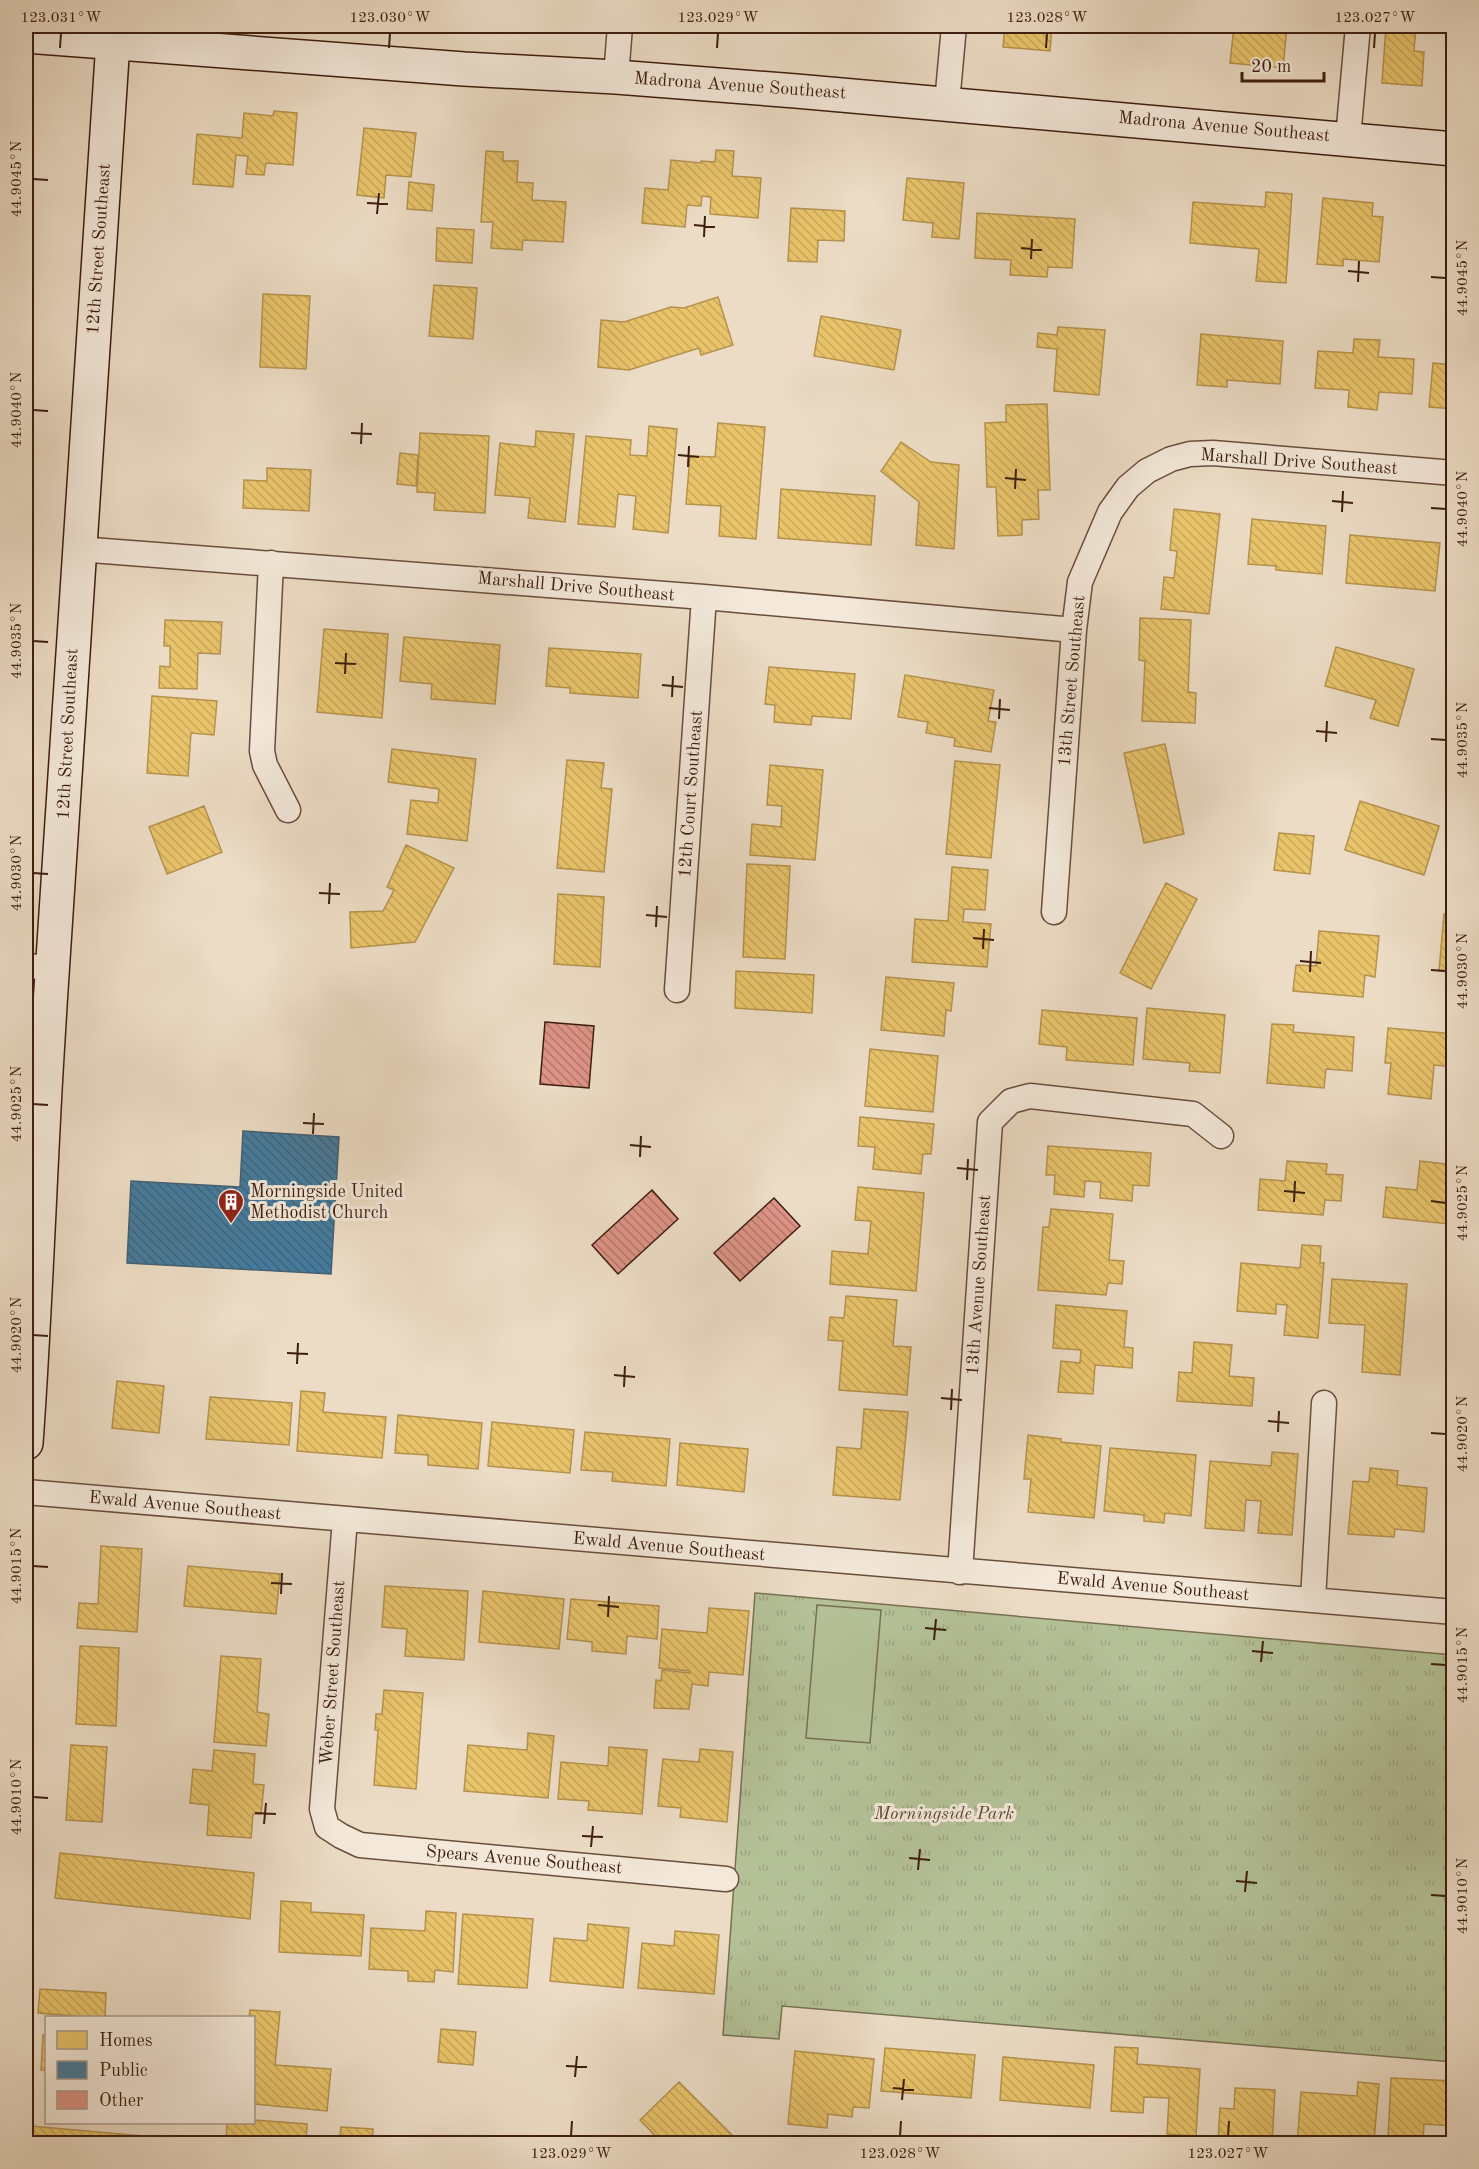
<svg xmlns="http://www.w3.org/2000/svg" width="1479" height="2169" font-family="'Old Standard TT',serif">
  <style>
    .grass { fill: url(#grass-tufts); stroke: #787052; stroke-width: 1.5 }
    .pitch { fill: #b4c197; stroke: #787052; stroke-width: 1.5 }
    .homes { fill: url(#homes-back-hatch); stroke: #b5924e; stroke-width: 1.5 }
    .public { fill: url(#public-back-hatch); stroke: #435f72; stroke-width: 1.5 }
    .building { fill: url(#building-back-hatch); stroke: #3d1e0e; stroke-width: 1.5 }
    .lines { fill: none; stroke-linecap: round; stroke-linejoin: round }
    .street-casing { stroke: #694e3c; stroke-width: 27 }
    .secondary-casing { stroke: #3d1e0e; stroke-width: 36 }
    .street { stroke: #f3e8d9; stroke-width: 24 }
    .secondary { stroke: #f3e8d9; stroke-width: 33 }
    .ticks { fill: none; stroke: #3d1e0e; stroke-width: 2 }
    .labels { text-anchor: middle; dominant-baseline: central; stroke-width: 6; stroke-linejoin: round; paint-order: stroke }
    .street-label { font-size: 18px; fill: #3d1e0e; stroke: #f3e8d9 }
    .poi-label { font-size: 18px; fill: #3d1e0e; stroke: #f3e8d9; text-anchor: start }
    .park-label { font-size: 18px; font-style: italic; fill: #5b4730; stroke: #f3e8d9 }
    .neatline { fill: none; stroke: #3d1e0e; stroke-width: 2 }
    .ticks-label { font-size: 15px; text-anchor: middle; fill: #3d1e0e }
  </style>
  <defs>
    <pattern id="grass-tufts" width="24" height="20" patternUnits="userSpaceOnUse" patternTransform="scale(1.5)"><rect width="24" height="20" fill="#b4c197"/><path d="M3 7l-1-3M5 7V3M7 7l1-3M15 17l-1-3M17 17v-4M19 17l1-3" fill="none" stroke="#9ca581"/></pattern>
    <pattern id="homes-back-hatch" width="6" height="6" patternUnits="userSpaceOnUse" patternTransform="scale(1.5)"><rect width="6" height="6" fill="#e9c46a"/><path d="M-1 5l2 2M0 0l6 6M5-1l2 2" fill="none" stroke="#c9a85b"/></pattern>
    <pattern id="public-back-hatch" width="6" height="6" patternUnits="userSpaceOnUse" patternTransform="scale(1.5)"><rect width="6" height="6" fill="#457b9d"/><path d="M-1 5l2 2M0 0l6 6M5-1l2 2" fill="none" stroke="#3b647e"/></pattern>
    <pattern id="building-back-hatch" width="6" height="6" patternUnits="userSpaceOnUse" patternTransform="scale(1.5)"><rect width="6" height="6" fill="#dd9385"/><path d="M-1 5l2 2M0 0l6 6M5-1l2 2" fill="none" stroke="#b4776b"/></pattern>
  </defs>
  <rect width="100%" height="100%" fill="#ecdcc5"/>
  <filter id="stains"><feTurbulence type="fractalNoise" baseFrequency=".00333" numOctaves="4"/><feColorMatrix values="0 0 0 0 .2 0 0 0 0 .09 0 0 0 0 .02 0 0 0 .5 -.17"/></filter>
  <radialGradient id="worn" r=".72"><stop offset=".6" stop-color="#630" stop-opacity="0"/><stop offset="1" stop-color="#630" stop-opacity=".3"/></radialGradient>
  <path class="grass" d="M755,1593L1453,1655V2062L782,2006L779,2039L723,2035Z"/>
  <path class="pitch" d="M817,1605L881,1610L870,1743L806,1738Z"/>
  <path class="homes" d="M1005,26H1052L1050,51L1003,47Z
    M1234,26H1287L1283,68L1230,63Z
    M1386,26H1416L1414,51L1424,52L1422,86L1382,83Z
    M274,111L297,113L293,165L266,163L264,175L246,174L248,156L236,155L233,187L193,184L197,134L242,138L244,113L273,116Z
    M364,128L416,133L411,177L386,175L384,198L357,195Z
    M716,150L734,151L732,176L761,178L758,218L710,214L711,197L702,196L701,206L687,205L685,227L642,223L645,188L668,190L671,160L701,163V161L715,162Z
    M486,151L503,152V161H518L517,182L533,183L532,200L566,202L563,242L523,240L522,250L491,248L493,222H481Z
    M907,178L964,183L959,239L932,237L933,223L903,220Z
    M409,182L434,185L432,211L407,209Z
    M1266,192L1292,194L1286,283L1256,281L1259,249L1190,243L1193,202L1265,207Z
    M1323,198L1373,203L1372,216L1383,217L1379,262L1343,259V266L1317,264Z
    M791,208L845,211L844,241L818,240L817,262L788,261Z
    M977,213L1075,219L1072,268L1048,267L1047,277L1010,275L1011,260L975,258Z
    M1453,222H1454V262H1449Z
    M437,228L474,230L472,263L436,261Z
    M434,285L477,288L473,339L429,336Z
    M263,294L310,296L306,369L260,367Z
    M718,297L733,345L701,355L699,348L629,370L598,367L601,320L624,322L671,307L684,308Z
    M821,316L901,330L894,370L814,356Z
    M1058,327L1105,330L1099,395L1054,391L1057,349L1037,347L1038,333L1057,335Z
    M1201,334L1283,341L1280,384L1227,380V387L1197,385Z
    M1354,339L1380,340L1378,357L1414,359L1412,394L1379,392L1377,410L1348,407L1349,390L1315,388L1318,351L1353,353Z
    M1433,363L1454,365V409L1429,407Z
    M1047,404L1050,490H1038L1039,519L1022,520V535L998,536L996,487H987L985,423L1006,422V405Z
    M718,423L765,427L756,539L719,536L721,506L686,504L690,456L715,457Z
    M649,426L677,429L668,533L633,529L636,496L618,494L615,527L578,524L586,436L631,440L630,455L647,456Z
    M536,431L574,434L565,522L528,518L530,498L495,495L500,443L535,447Z
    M420,433L489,436L485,513L434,510L435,493L417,492Z
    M901,442L931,462L959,465L954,549L916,545L919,502L881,471Z
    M400,453L418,455L416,486L397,484Z
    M267,468L311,470L309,511L243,508L244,480L267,481Z
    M781,489L875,496L871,545L778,538Z
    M1174,509L1220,514L1209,614L1161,609L1164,577L1174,578L1177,551L1170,550Z
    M1252,519L1326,526L1322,574L1276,570V566L1248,564Z
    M1350,535L1440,543L1435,591L1346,583Z
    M1451,552L1454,553V583L1449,582Z
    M1140,618L1191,620L1188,692L1196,693L1195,723L1142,721L1145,661L1139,660Z
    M165,620L222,622L220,654L198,653L197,689L159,688L160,666L170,667V646H164Z
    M324,629L388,634L382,718L317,712Z
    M404,637L500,645L495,704L431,699L432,684L400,681Z
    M1336,647L1414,669L1398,726L1370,718L1376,700L1325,686Z
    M549,648L641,654L638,698L570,693V688L546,686Z
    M769,667L855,674L851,719L812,716L811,725L774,722L775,705L765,704Z
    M905,675L994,690L988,721L996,722L991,752L954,746L955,738L926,733L928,722L898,717Z
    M152,696L217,701L214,735L191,733L188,776L147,773Z
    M1165,744L1184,834L1144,843L1124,753Z
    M392,749L476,759L467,841L407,834L411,800L438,803L439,789L388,782Z
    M567,760L604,763L601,788L612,789L604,872L557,868Z
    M955,761L1000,765L991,858L946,854Z
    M770,765L823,770L815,860L750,855L752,824L781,827L782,806L767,805Z
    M1360,801L1439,826L1424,875L1345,850Z
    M204,806L222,852L167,874L149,827Z
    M1279,833L1314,836L1310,874L1274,870Z
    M406,845L454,868L415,942L351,948L350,912L383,911L394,890L387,887Z
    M747,864L790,866L785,959L743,957Z
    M952,867L988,870L985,910L964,909L963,922L991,924L987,967L912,962L915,919L948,921Z
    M1166,883L1197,899L1151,989L1120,973Z
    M558,894L604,897L600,967L554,964Z
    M1444,914L1454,915V972L1439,971Z
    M1319,931L1379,936L1375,977L1365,975L1363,997L1293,991L1296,965L1316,966Z
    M736,971L814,975L812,1013L735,1008Z
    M886,977L954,983L951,1011L946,1010L944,1036L881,1030Z
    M1147,1008L1225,1015L1220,1073L1189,1071L1190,1063L1143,1059Z
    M1042,1010L1137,1018L1133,1065L1066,1060L1067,1047L1039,1044Z
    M1272,1024L1294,1025L1293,1032L1354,1037L1352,1071L1326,1069L1324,1088L1267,1083Z
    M1388,1028L1454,1034V1067L1434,1065L1431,1099L1388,1094L1391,1063H1385Z
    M870,1049L938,1056L933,1112L865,1106Z
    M860,1117L934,1124L931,1154H923L921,1174L873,1169L875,1147L858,1146Z
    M1048,1146L1151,1153L1149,1186L1133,1185L1132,1201L1100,1198L1101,1182L1085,1181L1084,1197L1054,1194L1055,1175H1046Z
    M1287,1161L1327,1164L1326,1174L1343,1175L1341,1201L1325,1200L1323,1215L1258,1210L1260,1179L1285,1181Z
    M1420,1161L1454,1165L1449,1224L1383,1217L1386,1187L1417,1190Z
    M858,1187L924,1193L916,1291L830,1284L832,1251L868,1254L871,1221L855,1220Z
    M1051,1209L1113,1214L1109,1260L1124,1261L1122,1284L1108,1283L1106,1295L1038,1290L1043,1227H1049Z
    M1302,1245L1321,1246L1320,1263H1324L1318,1338L1284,1335L1287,1305L1276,1304V1314L1237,1311L1241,1263L1300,1268Z
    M1332,1279L1407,1284L1400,1375L1362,1372L1365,1325L1329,1323Z
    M846,1296L897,1300L893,1346L911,1347L907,1395L839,1390L843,1341L828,1340L830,1317L844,1318Z
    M1056,1305L1127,1311L1124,1347L1133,1348L1132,1368L1095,1365L1093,1394L1058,1392L1061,1361L1080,1363L1081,1350L1053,1348Z
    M1194,1342L1232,1345L1229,1376L1254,1378L1252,1406L1177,1401L1179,1372L1192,1373Z
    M117,1381L164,1386L159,1433L112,1428Z
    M301,1391L325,1393L323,1412L386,1417L382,1458L297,1451Z
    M210,1397L292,1403L289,1445L206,1439Z
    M864,1409L908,1412L900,1500L833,1495L837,1447L861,1449Z
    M398,1415L482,1423L478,1469L428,1465V1455L395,1453Z
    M492,1422L574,1430L570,1473L488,1466Z
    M585,1432L670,1439L666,1486L612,1481L613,1472L581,1470Z
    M1028,1435L1061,1439V1442L1101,1446L1094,1518L1028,1512L1031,1479H1024Z
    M680,1443L748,1449L744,1492L677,1485Z
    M1110,1448L1196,1455L1191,1516L1165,1513L1164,1523L1144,1521V1515L1104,1511Z
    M1272,1452L1298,1454L1292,1535L1258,1533L1261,1501L1246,1500L1244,1531L1205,1528L1210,1461L1271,1466Z
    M1370,1468L1398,1471L1397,1485L1427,1488L1424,1532L1395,1529L1394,1537L1348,1534L1353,1481L1369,1482Z
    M1452,1505H1454V1550L1450,1549Z
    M101,1546L142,1549L137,1632L77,1628L79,1603L98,1604Z
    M188,1566L280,1574L276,1614L184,1606Z
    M385,1586L468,1591L464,1660L405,1656L407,1629L382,1627Z
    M483,1591L564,1599L559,1649L479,1642Z
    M571,1599L659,1606L657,1639L627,1636L626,1654L592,1651V1642L567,1639Z
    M709,1608L749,1611L743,1675L709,1672L708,1686L692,1684L689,1709L654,1708L656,1680L661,1681L662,1670L690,1673V1671L659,1668L662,1629L707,1633Z
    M80,1646L119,1648L116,1726L76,1724Z
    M221,1656L261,1659L257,1712L269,1714L266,1746L214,1742Z
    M384,1690L423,1693L416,1789L374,1785L378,1730H375L376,1714H382Z
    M528,1733L554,1736L548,1798L464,1791L468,1745L527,1750Z
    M71,1745L107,1747L102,1822L66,1820Z
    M609,1747L647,1750L642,1814L588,1810L589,1801L558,1799L561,1762L608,1766Z
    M700,1749L733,1752L727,1822L680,1817L681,1808L658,1806L663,1759L699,1762Z
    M214,1750L255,1754L253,1784L264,1785L261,1814H253L251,1838L207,1835L209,1805L190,1803L193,1769L212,1771Z
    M60,1853L254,1873L250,1919L55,1898Z
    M281,1901L311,1903V1912L364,1915L361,1956L279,1952Z
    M426,1911L456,1913L453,1972L435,1970L434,1982L408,1981V1971L369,1969L371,1928L425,1931Z
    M463,1914L533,1919L527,1988L458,1984Z
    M588,1924L629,1928L623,1988L550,1981L554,1938L587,1941Z
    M675,1931L719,1935L714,1994L638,1988L642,1943L674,1946Z
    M40,1989L106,1993L105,2018H76V2016L38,2013Z
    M250,2010L280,2012L275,2065L331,2069L327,2111L254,2104V2018H249Z
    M441,2029L476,2032L473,2065L438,2062Z
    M43,2035H46V2070H41Z
    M1115,2047L1138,2048L1137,2064L1200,2069L1196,2136L1167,2134L1169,2098L1144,2097L1143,2113L1111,2111Z
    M885,2048L975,2055L971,2098L881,2091Z
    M795,2051L874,2059L869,2108L853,2107L852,2117L828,2114L827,2128L788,2124Z
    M1003,2057L1094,2065L1090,2108L1000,2100Z
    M1391,2078L1454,2081V2126L1424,2124L1423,2140L1388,2138Z
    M679,2082L741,2144H663L640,2120Z
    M1358,2082L1379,2084L1374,2141L1326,2137L1325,2144H1297L1301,2092L1357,2096Z
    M1235,2088L1275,2090L1272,2144L1218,2142L1220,2108L1234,2109Z
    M254,2120L307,2124L306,2144H226L227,2122H254Z
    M31,2126L187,2140V2144H30Z
    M341,2127L373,2129L372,2144H339Z"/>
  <path class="public" d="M243,1131L339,1137L331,1274L127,1263L131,1181L240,1187Z"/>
  <path class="building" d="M545,1022L594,1026L589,1088L540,1084Z
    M652,1190L678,1219L618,1274L592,1245Z
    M774,1198L800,1226L740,1281L714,1253Z"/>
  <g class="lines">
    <defs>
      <path id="street" d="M616,77L620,26
        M947,103L954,26
        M1348,138L1358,26
        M78,549L704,597L1074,630
        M271,563L262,751L265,765L288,810
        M1054,912L1074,630L1080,582L1110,512L1128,487L1147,471L1171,459L1190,454L1213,453L1454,473
        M26,966L54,968
        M677,990L704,597
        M26,1492L1454,1612
        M345,1519L322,1809L327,1827L341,1836L360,1845L726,1879
        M960,1572L990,1122L1011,1101L1030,1096L1193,1114L1221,1136
        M1313,1600L1324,1403"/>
      <path id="secondary" d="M26,36L464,69L616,77L796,91L1454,149
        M26,1443C35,1319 39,1196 46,1072C67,723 89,374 114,26"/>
    </defs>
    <use href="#street" class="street-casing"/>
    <use href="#secondary" class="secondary-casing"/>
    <use href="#street" class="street"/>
    <use href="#secondary" class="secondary"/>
  </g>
  <path class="ticks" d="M60,48L61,33M389,48L390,33M717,48L718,33M1046,48L1047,33M1374,48L1375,33M33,179L48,180M367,203L388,204M377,214L379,193M694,225L715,227M704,237L705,216M1021,248L1042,250M1031,259L1032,239M1348,271L1369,273M1431,277L1446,278M1358,282L1359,261M33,410L48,411M351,433L372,434M361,444L362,423M678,455L699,457M688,467L689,446M1005,478L1026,480M1015,489L1016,469M1332,501L1353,503M1431,508L1446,509M1342,512L1343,491M33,641L48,642M335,663L356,664M345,674L346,653M662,685L683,687M672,697L673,676M989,708L1010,710M999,719L1000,699M1316,731L1337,733M1431,739L1446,740M1326,742L1327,721M33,873L48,874M319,893L340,894M329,904L330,883M646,915L667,917M656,927L657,906M973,938L994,940M983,949L984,929M1300,961L1321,963M1431,970L1446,971M1310,972L1311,951M33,1104L48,1105M303,1123L324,1124M313,1134L314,1113M630,1145L651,1147M640,1157L641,1136M957,1168L978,1170M967,1180L968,1159M1284,1191L1305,1193M1431,1201L1446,1203M1294,1202L1295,1181M33,1335L48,1336M287,1353L308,1354M297,1364L298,1343M614,1375L635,1377M624,1387L625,1366M941,1398L962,1400M951,1410L952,1389M1268,1421L1289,1423M1278,1432L1279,1411M1431,1433L1446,1434M33,1566L48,1567M271,1583L292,1584M281,1594L282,1573M598,1605L619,1607M608,1617L609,1596M925,1628L946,1630M934,1640L936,1619M1252,1651L1273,1653M1261,1662L1263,1641M1431,1664L1446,1665M33,1797L48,1798M255,1813L276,1814M264,1824L266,1803M582,1836L603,1837M591,1847L593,1826M909,1858L930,1860M918,1870L920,1849M1236,1881L1257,1883M1245,1892L1247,1871M1431,1895L1446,1896M566,2066L587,2067M575,2077L577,2056M893,2088L914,2090M902,2100L904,2079M571,2136L572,2121M900,2136L901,2121M1228,2136L1229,2121"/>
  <defs>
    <symbol id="building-pin" viewBox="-11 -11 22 30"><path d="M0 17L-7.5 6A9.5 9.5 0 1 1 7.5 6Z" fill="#8f2418" stroke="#f3e8d9"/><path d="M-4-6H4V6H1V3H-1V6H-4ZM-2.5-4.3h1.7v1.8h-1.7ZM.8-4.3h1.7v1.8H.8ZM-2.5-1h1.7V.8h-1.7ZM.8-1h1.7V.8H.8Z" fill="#fff"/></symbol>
  </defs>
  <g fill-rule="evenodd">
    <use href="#building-pin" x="216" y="1187" width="30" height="40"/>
  </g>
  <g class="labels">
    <g class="street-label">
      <text transform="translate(740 86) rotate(4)">Madrona Avenue Southeast</text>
      <text transform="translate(1224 127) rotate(5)">Madrona Avenue Southeast</text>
      <text transform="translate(99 249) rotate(-86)">12th Street Southeast</text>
      <text transform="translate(1299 462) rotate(4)">Marshall Drive Southeast</text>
      <text transform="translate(576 587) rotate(5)">Marshall Drive Southeast</text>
      <text transform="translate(1072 681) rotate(-85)">13th Street Southeast</text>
      <text transform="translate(68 734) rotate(-87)">12th Street Southeast</text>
      <text transform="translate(691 794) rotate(-86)">12th Court Southeast</text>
      <text transform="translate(979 1285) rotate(-86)">13th Avenue Southeast</text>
      <text transform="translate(185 1506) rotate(5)">Ewald Avenue Southeast</text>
      <text transform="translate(669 1547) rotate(5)">Ewald Avenue Southeast</text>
      <text transform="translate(1153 1587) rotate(5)">Ewald Avenue Southeast</text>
      <text transform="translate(333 1673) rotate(-86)">Weber Street Southeast</text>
      <text transform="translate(524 1860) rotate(5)">Spears Avenue Southeast</text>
    </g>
    <g class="poi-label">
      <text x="250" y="1192">Morningside United<tspan x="250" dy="21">Methodist Church</tspan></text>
    </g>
    <g class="park-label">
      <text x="944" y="1814">Morningside Park</text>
    </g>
  </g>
  <rect width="1479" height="2169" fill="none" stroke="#ecdcc5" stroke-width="66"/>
  <rect x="45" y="2016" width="210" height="108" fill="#f3e8d9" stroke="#aa9788" stroke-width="1.5"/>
  <rect x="57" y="2031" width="30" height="18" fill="#e9c46a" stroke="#aa9788" stroke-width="1.5"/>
  <text x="99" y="2046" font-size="18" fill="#3d1e0e">Homes</text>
  <rect x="57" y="2061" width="30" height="18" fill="#457b9d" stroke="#aa9788" stroke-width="1.5"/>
  <text x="99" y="2076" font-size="18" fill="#3d1e0e">Public</text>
  <rect x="57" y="2091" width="30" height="18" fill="#dd9385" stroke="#aa9788" stroke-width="1.5"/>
  <text x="99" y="2106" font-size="18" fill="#3d1e0e">Other</text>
  <path d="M1242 72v9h82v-9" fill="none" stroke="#3d1e0e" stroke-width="3"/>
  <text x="1251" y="72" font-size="18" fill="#3d1e0e" stroke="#f3e8d9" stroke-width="4.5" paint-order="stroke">20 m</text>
  <rect x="33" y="33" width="1413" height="2103" class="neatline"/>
  <g class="ticks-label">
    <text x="61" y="22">123.031°W</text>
    <text x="390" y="22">123.030°W</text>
    <text x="718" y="22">123.029°W</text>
    <text x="1047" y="22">123.028°W</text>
    <text x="1375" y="22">123.027°W</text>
    <text transform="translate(16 179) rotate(-90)" y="5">44.9045°N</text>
    <text transform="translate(1462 278) rotate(-90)" y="5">44.9045°N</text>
    <text transform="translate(16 410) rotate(-90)" y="5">44.9040°N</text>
    <text transform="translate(1462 509) rotate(-90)" y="5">44.9040°N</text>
    <text transform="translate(16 641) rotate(-90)" y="5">44.9035°N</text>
    <text transform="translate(1462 740) rotate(-90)" y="5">44.9035°N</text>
    <text transform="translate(16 873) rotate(-90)" y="5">44.9030°N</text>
    <text transform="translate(1462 971) rotate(-90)" y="5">44.9030°N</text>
    <text transform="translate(16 1104) rotate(-90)" y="5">44.9025°N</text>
    <text transform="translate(1462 1203) rotate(-90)" y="5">44.9025°N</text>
    <text transform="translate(16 1335) rotate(-90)" y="5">44.9020°N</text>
    <text transform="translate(1462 1434) rotate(-90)" y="5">44.9020°N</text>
    <text transform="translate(16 1566) rotate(-90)" y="5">44.9015°N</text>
    <text transform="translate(1462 1665) rotate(-90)" y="5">44.9015°N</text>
    <text transform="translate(16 1797) rotate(-90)" y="5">44.9010°N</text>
    <text transform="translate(1462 1896) rotate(-90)" y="5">44.9010°N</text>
    <text x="571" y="2158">123.029°W</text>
    <text x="900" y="2158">123.028°W</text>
    <text x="1228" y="2158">123.027°W</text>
  </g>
  <rect width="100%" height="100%" filter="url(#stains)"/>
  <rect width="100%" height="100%" fill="url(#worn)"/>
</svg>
